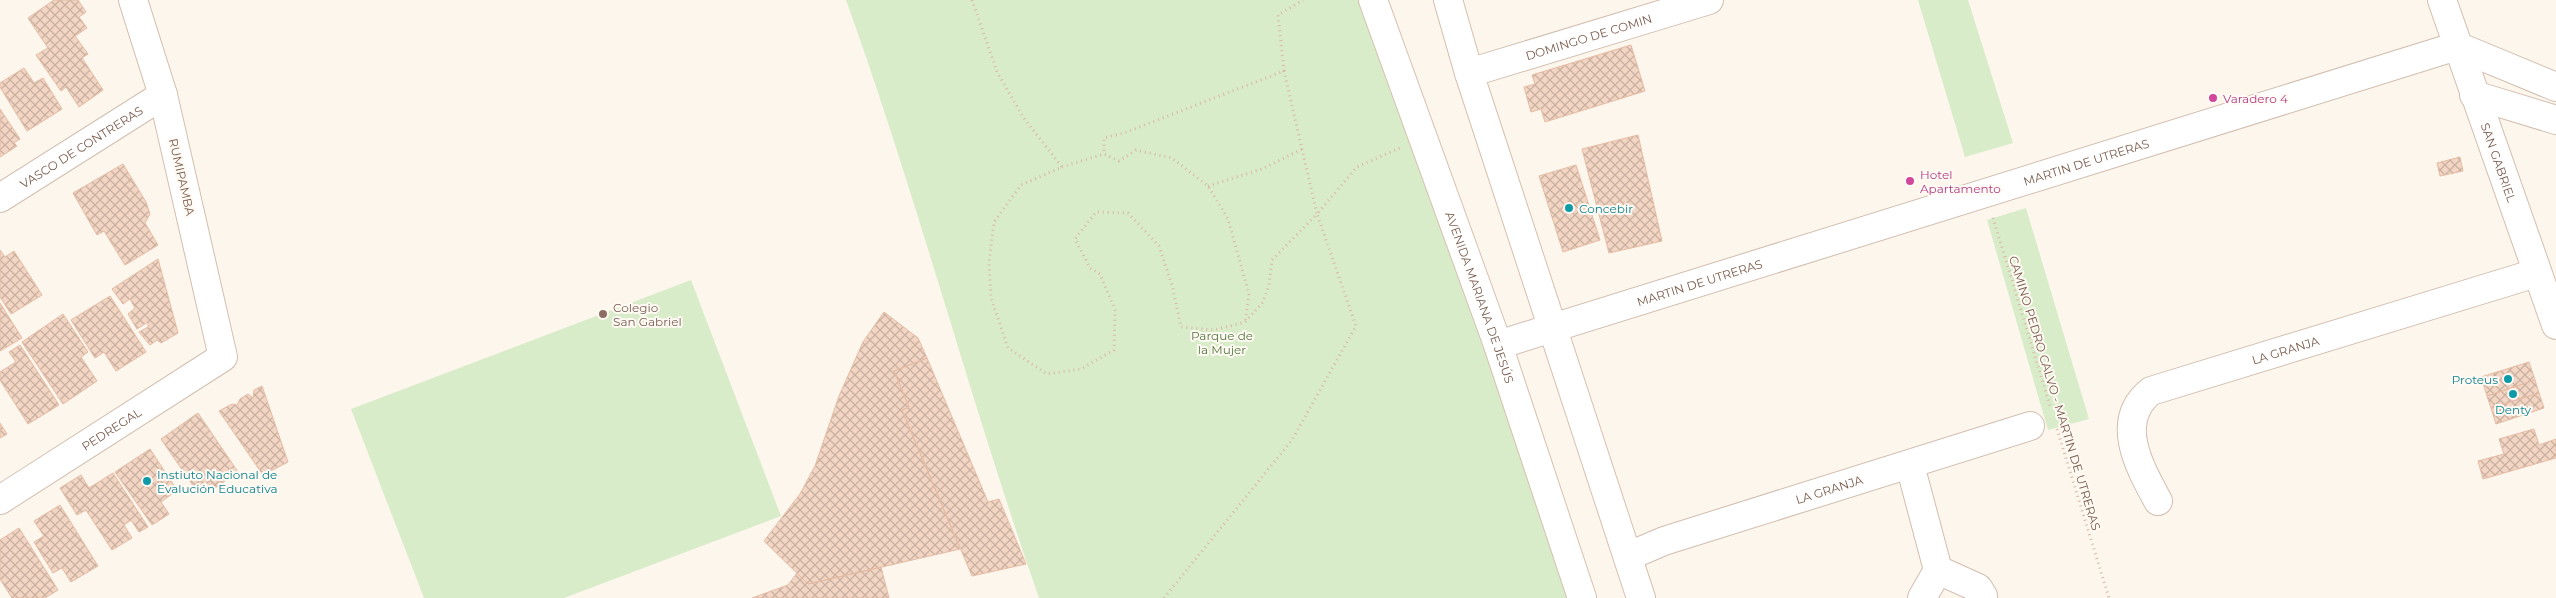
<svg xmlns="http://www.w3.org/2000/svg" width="2556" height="598" font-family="Montserrat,sans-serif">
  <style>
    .green { fill: #d8ecc9 }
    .building { fill: url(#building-cross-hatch); stroke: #e6bba3 }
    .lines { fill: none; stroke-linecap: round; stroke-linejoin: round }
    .minor-casing { stroke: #d1beb0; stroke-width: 30 }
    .secondary-casing { stroke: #d6c0b0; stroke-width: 30 }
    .path { stroke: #d9b8a5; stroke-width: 3; stroke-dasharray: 1 4; stroke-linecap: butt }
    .minor { stroke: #fff; stroke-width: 28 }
    .secondary { stroke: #fff; stroke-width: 28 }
    .hotel-dot { fill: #d1479c; stroke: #fffaf3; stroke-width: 2 }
    .culture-dot { fill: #0f9aa8; stroke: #fffaf3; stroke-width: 2 }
    .education-dot { fill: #8d6e63; stroke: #fffaf3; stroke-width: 2 }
    .labels { text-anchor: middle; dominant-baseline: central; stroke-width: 4; stroke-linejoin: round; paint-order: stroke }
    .street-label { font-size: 12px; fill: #7a5c4d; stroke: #fffaf3 }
    .hotel-label { font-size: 12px; fill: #b23c85; stroke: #fffaf3; text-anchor: start }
    .culture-label { font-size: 12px; fill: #0d838f; stroke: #fffaf3; text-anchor: start }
    .education-label { font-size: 12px; fill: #785e54; stroke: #fffaf3; text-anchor: start }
    .park-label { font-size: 12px; fill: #537a41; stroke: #fffaf3 }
  </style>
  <defs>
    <pattern id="building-cross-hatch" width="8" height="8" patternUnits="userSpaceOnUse" patternTransform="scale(1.25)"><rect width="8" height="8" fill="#f3d5c3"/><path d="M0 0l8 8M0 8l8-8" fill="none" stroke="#cab0a1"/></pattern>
  </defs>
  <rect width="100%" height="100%" fill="#fdf6ec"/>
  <path class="green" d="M846,0H1373L1573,598H1039C970,400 917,197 846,0Z
    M1918,0H1968L2013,143L1965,157Z
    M2026,208L2089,419L2048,430L1987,220Z
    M691,280L781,516L564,598H424L351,409Z"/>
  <path class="building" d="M54,0H78L86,12L79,17L87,28L75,36L88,54L82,58L103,90L79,107L66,87L61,91L36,55L48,48L28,18Z
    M1631,45L1645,91L1545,122L1541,109L1531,112L1524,87L1535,84L1532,75Z
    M24,68L34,83L43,78L62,109L27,131L0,87V83Z
    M0,109L20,139L14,143L17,146L0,157Z
    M1638,135L1662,241L1609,253L1582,149Z
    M2460,157L2463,171L2440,176L2437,163Z
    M123,164L146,202L150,214L145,223L158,245L125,265L104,231L97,235L73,193Z
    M1576,165L1600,240L1563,252L1539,176Z
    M0,250L5,257L14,251L42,295L11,314L0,297Z
    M158,259L178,333L161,343L157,340L150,345L139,332L148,327V322L137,329L128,314L135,308L130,299L123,304L112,289Z
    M110,296L146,352L116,371L104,352L95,358L71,320Z
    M0,303L22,338L0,351Z
    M884,312L918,338L927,358L894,371L909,407L902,410L960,549L808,584L764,541L800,494L815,466L839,396L863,342Z
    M63,314L88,352L81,357L97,381L63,404L22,342Z
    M20,345L59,405L28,424L0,380V372L16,362L9,352Z
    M927,358L988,502L999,499L1026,564L972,576L902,410L909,407L894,371Z
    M2529,362L2535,380L2487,396L2481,377Z
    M2535,380L2539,393L2491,408L2487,396Z
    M262,386L288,462L263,475L219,411L232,404L237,405L240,399L248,394L253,398L254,390Z
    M2539,393L2544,408L2496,424L2491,408Z
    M198,413L238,472L215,488L212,483L198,493L161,439Z
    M0,423L7,434L0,438Z
    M2534,429L2539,445L2556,439V458L2483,479L2478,461L2504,454L2499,439Z
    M150,449L177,490L161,502L169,514L152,525L115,472Z
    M113,473L148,527L139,532L131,520L124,525L132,538L112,550L86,510L77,515L60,488L81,475L89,488Z
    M60,505L98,566L71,582L62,568L53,573L34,542L44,536L34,521Z
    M19,528L58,590L45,598H12L0,579V540Z
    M881,567L889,598H752L788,585L797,573L808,584Z"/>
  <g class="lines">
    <defs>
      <g id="minor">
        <path id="s1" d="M2442,0L2556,325"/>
        <path id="s2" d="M1469,73L1709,0"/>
        <path d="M2474,95L2556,120"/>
        <path id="s3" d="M0,198L163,95"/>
        <path id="s4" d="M1498,345L2457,46L2556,87"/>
        <path d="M1910,465L1938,570L1922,598"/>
        <path id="s5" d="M0,500L223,357L163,95L133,0"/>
        <path id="s6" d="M2158,501C2140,468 2113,421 2151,391L2536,273"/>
        <path id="s7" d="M1629,556L1664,541L2030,426"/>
        <path d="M1938,570L1978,588L1983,596L1982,598"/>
      </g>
      <g id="secondary">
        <path id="s8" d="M1373,0L1498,345L1582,598"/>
        <path d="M1448,0L1469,73L1641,598"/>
      </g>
    </defs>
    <use href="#minor" class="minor-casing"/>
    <use href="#secondary" class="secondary-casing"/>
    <path class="path" d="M972,0L997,72L1023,117L1062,167L1021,185L994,222L989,262L991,298L1008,348L1047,374L1081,369L1114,350L1115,310L1100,274L1090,268L1075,239L1096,212L1128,213L1159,246L1172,285L1181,327L1214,330L1245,322L1263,302L1269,285L1272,260L1317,214L1284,71L1124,133L1104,138V154L1119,161L1136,150L1172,158L1208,186L1228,219L1249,294L1245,322
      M1284,71L1278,15L1303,0
      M1062,167L1104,154
      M1208,186L1262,169L1302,149
      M1993,218L2051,409
      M2057,429L2109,598
      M1164,598L1292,440L1356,326L1317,214L1357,167L1400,148"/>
    <use href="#minor" class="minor"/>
    <use href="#secondary" class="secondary"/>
  </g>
  <g class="hotel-dot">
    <circle cx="2213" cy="98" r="5"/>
    <circle cx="1910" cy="181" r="5"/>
  </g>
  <g class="culture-dot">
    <circle cx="1569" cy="208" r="5"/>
    <circle cx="2508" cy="379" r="5"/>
    <circle cx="2513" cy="394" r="5"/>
    <circle cx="147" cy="481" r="5"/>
  </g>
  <circle class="education-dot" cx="603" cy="314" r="5"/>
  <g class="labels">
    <g class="street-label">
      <text stroke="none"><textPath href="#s2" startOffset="125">DOMINGO DE COMIN</textPath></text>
      <text stroke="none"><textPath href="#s3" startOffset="96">VASCO DE CONTRERAS</textPath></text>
      <text stroke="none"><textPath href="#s4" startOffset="616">MARTIN DE UTRERAS</textPath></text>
      <text stroke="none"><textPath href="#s1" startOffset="172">SAN GABRIEL</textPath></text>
      <text transform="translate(182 177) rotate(77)">RUMIPAMBA</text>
      <text stroke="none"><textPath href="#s4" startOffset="211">MARTIN DE UTRERAS</textPath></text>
      <text stroke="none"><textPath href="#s8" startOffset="316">AVENIDA MARIANA DE JESÚS</textPath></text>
      <text stroke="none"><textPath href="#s6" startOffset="262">LA GRANJA</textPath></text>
      <text transform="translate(2055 393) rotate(73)">CAMINO PEDRO CALVO - MARTIN DE UTRERAS</text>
      <text stroke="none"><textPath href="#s5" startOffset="132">PEDREGAL</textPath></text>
      <text stroke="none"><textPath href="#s7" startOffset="211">LA GRANJA</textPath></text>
    </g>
    <g class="hotel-label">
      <text x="2223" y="98">Varadero 4</text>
      <text x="1920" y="174">Hotel<tspan x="1920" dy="14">Apartamento</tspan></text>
    </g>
    <g class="culture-label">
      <text x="1579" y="208">Concebir</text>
      <text x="2498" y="379" text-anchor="end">Proteus</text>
      <text x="2513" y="409" text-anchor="middle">Denty</text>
      <text x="157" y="474">Instiuto Nacional de<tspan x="157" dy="14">Evalución Educativa</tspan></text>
    </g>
    <g class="education-label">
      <text x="613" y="307">Colegio<tspan x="613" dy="14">San Gabriel</tspan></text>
    </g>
    <g class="park-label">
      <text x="1222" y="335">Parque de<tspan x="1222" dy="14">la Mujer</tspan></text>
    </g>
  </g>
</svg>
